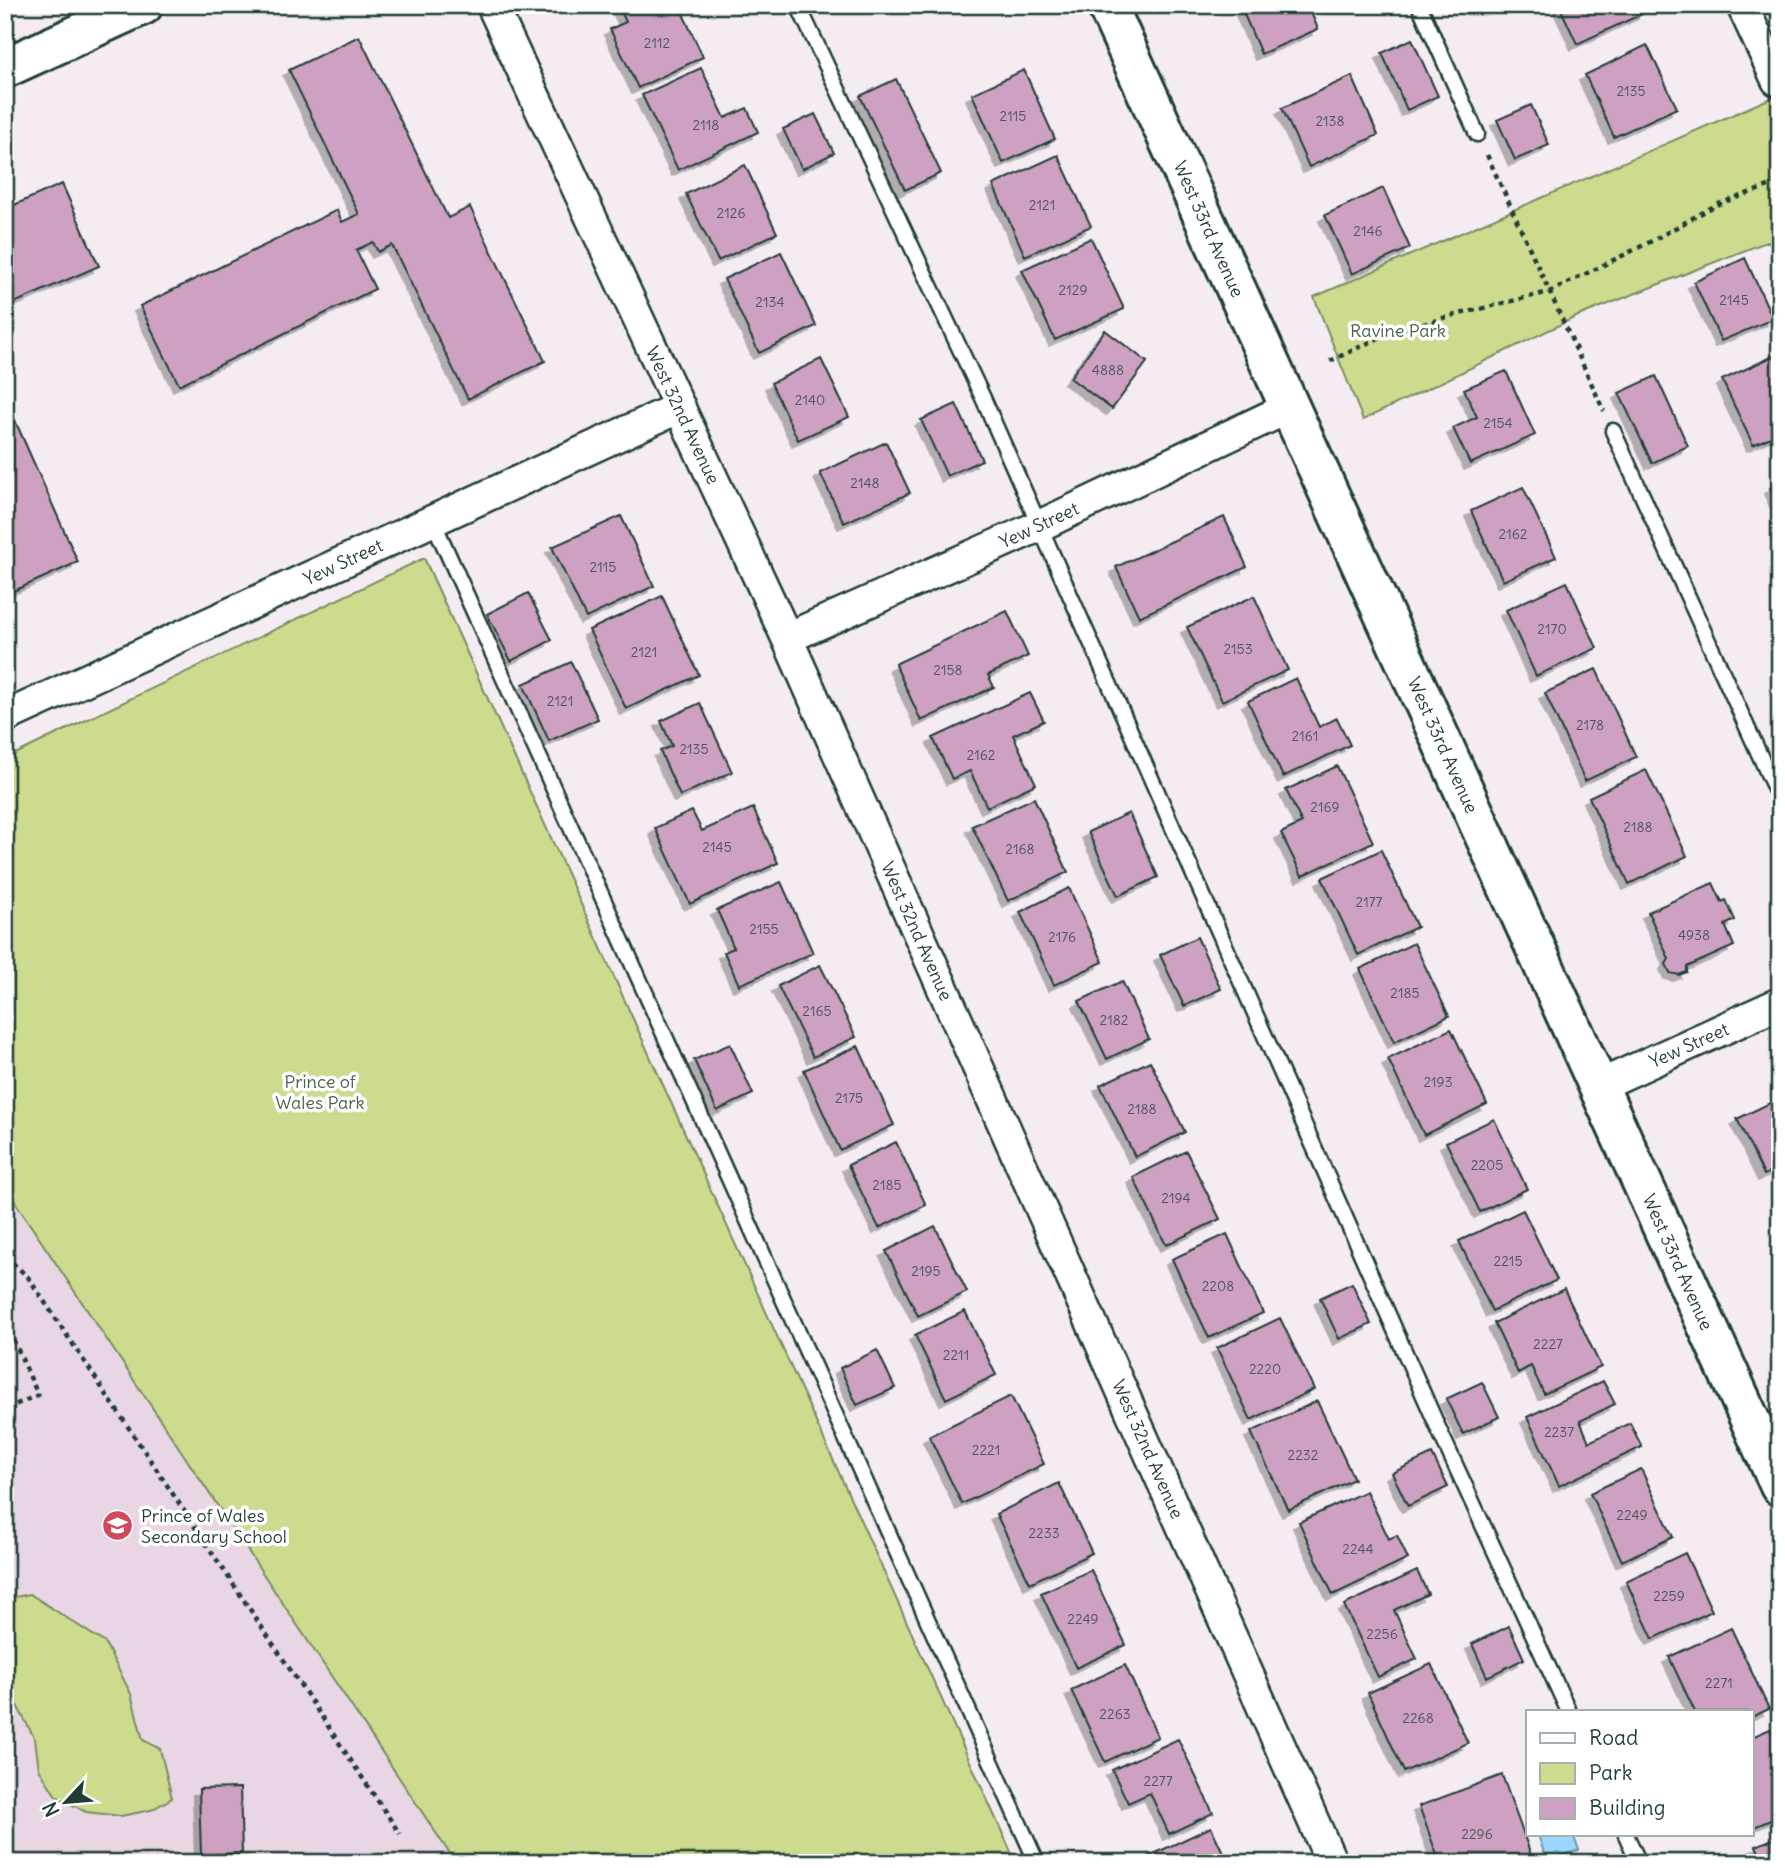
<svg xmlns="http://www.w3.org/2000/svg" width="1785" height="1868" font-family="Delius,sans-serif">
  <style>
    .built { fill: #e9d6e4 }
    .green { fill: #cddb8e; stroke: #768c61; stroke-width: 2 }
    .water { fill: #9cd6fc; stroke: #6a99ac; stroke-width: 2 }
    .building { fill: #cea1c2; stroke: #1f3d34; stroke-width: 2; filter: url(#shadow) }
    .lines { fill: none; stroke-linecap: round; stroke-linejoin: round }
    .lane-casing { stroke: #1f3d34; stroke-width: 19 }
    .street-casing { stroke: #1f3d34; stroke-width: 35 }
    .secondary-casing { stroke: #1f3d34; stroke-width: 44 }
    .path { stroke: #1f3d34; stroke-width: 4.5; stroke-dasharray: 5 5; stroke-linecap: butt }
    .lane { stroke: #fff; stroke-width: 14 }
    .street { stroke: #fff; stroke-width: 30 }
    .secondary { stroke: #fff; stroke-width: 38 }
    .labels { text-anchor: middle; dominant-baseline: central; stroke-width: 7; stroke-linejoin: round; paint-order: stroke }
    .number-label { font-size: 14px; fill: #4b5658 }
    .street-label { font-size: 18px; fill: #1f3d34; stroke: #fff }
    .park-label { font-size: 18px; fill: #4a644a; stroke: #fff }
    .poi-label { font-size: 18px; fill: #1f3d34; stroke: #fff; text-anchor: start }
  </style>
  <defs>
    <filter id="shadow"><feDropShadow dx="-6" dy="6" stdDeviation="0" flood-color="#0004"/></filter>
  </defs>
  <rect width="100%" height="100%" fill="#f5ecf3"/>
  <filter id="ink" filterUnits="userSpaceOnUse"><feTurbulence type="fractalNoise" baseFrequency=".0143" numOctaves="2"/><feDisplacementMap in="SourceGraphic" scale="14" xChannelSelector="R" yChannelSelector="G"/><feConvolveMatrix kernelMatrix="1 2 1 2 8 2 1 2 1" color-interpolation-filters="sRGB"/></filter>
  <g filter="url(#ink)">
    <path class="built" d="M5,1187L456,1863H5Z"/>
    <path class="green" d="M1780,94V242H1766L1578,316L1363,420L1314,297Z
      M424,558L1016,1863H456L5,1187V759Z
      M30,1594L105,1643L131,1694L143,1740L160,1749L172,1798L151,1810L121,1816L86,1812L56,1796L39,1769L35,1739L5,1683V1599Z"/>
    <path class="water" d="M1538,1835H1573L1579,1850L1547,1861Z"/>
    <path class="building" d="M618,5H679L703,57L638,88L610,29L626,22Z
      M1240,5H1308L1318,29L1261,54Z
      M1559,5H1641L1644,13L1577,44Z
      M359,36L448,218L470,207L545,361L468,399L392,245L378,252L373,242L356,250L375,289L179,385L140,306L337,210L342,222L359,214L289,70Z
      M1412,39L1438,96L1407,110L1382,53Z
      M1647,45L1677,108L1614,137L1585,75Z
      M701,68L725,118L747,108L758,132L678,170L642,95Z
      M1024,70L1055,139L1003,163L972,94Z
      M1352,76L1378,135L1309,167L1282,108Z
      M896,79L941,173L905,190L860,96Z
      M1531,105L1549,145L1515,160L1497,120Z
      M815,114L834,153L802,169L783,129Z
      M1058,155L1091,226L1025,256L993,185Z
      M745,165L777,233L718,261L686,194Z
      M62,184L99,266L5,307V209Z
      M1383,188L1410,248L1352,274L1325,215Z
      M1091,238L1124,309L1055,340L1022,270Z
      M781,252L816,326L759,353L724,279Z
      M1745,258L1773,319L1721,341L1694,282Z
      M1105,330L1147,362L1112,409L1070,378Z
      M1780,353V433L1753,445L1722,380Z
      M821,359L849,417L798,440L771,383Z
      M1506,371L1535,435L1470,464L1453,428L1477,417L1464,389Z
      M1656,376L1688,446L1652,463L1619,393Z
      M5,398L78,562L5,595Z
      M956,404L982,460L947,476L921,420Z
      M886,442L910,493L844,523L820,473Z
      M1780,484V509L1770,488Z
      M1523,487L1556,557L1503,581L1471,511Z
      M621,516L654,586L586,618L552,547Z
      M1224,517L1247,567L1139,617L1116,567Z
      M1567,582L1597,648L1536,676L1506,610Z
      M528,593L552,640L511,661L487,614Z
      M662,596L699,675L626,709L589,630Z
      M1254,596L1288,670L1222,701L1187,627Z
      M1007,611L1028,656L988,675L994,687L921,721L895,664Z
      M571,662L598,719L549,741L523,684Z
      M1596,669L1636,757L1585,781L1545,693Z
      M1296,678L1319,727L1337,718L1350,745L1283,777L1248,701Z
      M1030,693L1044,721L1013,735L1036,784L987,807L970,771L952,779L933,738Z
      M700,703L732,772L680,796L660,751L672,746L661,721Z
      M1337,766L1373,842L1302,876L1281,833L1302,823L1286,790Z
      M1646,770L1687,856L1629,884L1589,797Z
      M1034,798L1068,872L1008,901L972,826Z
      M753,808L778,863L690,904L655,828L692,811L702,831Z
      M1129,813L1158,877L1118,896L1088,832Z
      M1381,850L1417,927L1358,955L1322,878Z
      M781,882L813,953L739,985L724,952L734,948L717,910Z
      M1713,883L1722,902L1726,900L1735,920L1725,925L1734,946L1687,967V972L1679,975L1670,973L1666,964L1669,959L1648,912Z
      M1069,888L1103,962L1054,985L1020,912Z
      M1197,937L1221,989L1184,1006L1160,955Z
      M1414,943L1449,1016L1394,1042L1360,969Z
      M820,965L856,1037L813,1057L778,986Z
      M1122,981L1149,1039L1107,1059L1079,1001Z
      M1451,1029L1487,1104L1424,1135L1388,1059Z
      M730,1044L753,1094L717,1111L694,1060Z
      M858,1046L894,1125L840,1150L804,1070Z
      M1150,1061L1185,1132L1135,1157L1100,1085Z
      M1780,1098V1168L1764,1175L1737,1119Z
      M1494,1119L1527,1189L1480,1212L1446,1142Z
      M896,1142L926,1205L879,1228L848,1165Z
      M1186,1151L1220,1219L1166,1245L1133,1177Z
      M1523,1210L1557,1280L1492,1311L1459,1241Z
      M935,1226L967,1292L918,1316L886,1251Z
      M1227,1234L1263,1313L1209,1338L1172,1259Z
      M1352,1283L1371,1324L1339,1339L1320,1298Z
      M1564,1289L1601,1367L1544,1394L1531,1366L1518,1373L1494,1323Z
      M965,1311L996,1375L946,1399L915,1335Z
      M1280,1318L1314,1389L1251,1420L1217,1348Z
      M877,1350L895,1388L857,1405L840,1368Z
      M1603,1381L1615,1404L1580,1421L1589,1442L1630,1423L1642,1447L1559,1486L1527,1417Z
      M1482,1382L1499,1417L1463,1434L1446,1399Z
      M1011,1396L1044,1464L962,1504L929,1436Z
      M1317,1401L1354,1479L1288,1510L1251,1432Z
      M1432,1454L1448,1487L1408,1506L1392,1473Z
      M1641,1469L1673,1537L1622,1561L1590,1493Z
      M1059,1483L1092,1553L1030,1583L996,1514Z
      M1366,1491L1389,1539L1397,1535L1408,1559L1333,1595L1299,1522Z
      M1685,1553L1712,1611L1653,1639L1626,1581Z
      M1091,1570L1126,1645L1076,1668L1041,1593Z
      M1417,1571L1428,1594L1394,1610L1417,1659L1378,1677L1344,1605Z
      M1509,1626L1524,1659L1487,1677L1472,1644Z
      M1731,1628L1769,1709L1752,1717V1712H1695L1669,1657Z
      M1431,1664L1468,1743L1404,1772L1368,1693Z
      M1125,1665L1158,1737L1105,1762L1071,1690Z
      M1770,1729L1780,1752V1816L1752,1828V1737Z
      M1178,1739L1213,1813L1169,1834L1150,1793L1128,1803L1112,1770Z
      M1502,1775L1534,1863H1440L1419,1806Z
      M240,1788L242,1853L201,1855L199,1789Z
      M1211,1827L1228,1863H1147L1145,1858Z
      M1780,1836V1863H1764L1756,1846Z"/>
    <g class="lines">
      <defs>
        <path id="lane" d="M798,5L983,398L1440,1432L1569,1712
          M1419,5L1477,134
          M1613,431L1780,800
          M433,521L1037,1863
          M1626,1835L1639,1863"/>
        <path id="street" d="M492,5L787,638L1332,1863
          M1742,5L1777,80
          M787,638L1039,526L1290,407
          M5,717L680,407
          M1598,1086L1780,1003"/>
        <path id="secondary" d="M1107,5L1780,1486
          M5,68L143,5"/>
      </defs>
      <use href="#lane" class="lane-casing"/>
      <use href="#street" class="street-casing"/>
      <use href="#secondary" class="secondary-casing"/>
      <path class="path" d="M1487,155L1604,411
        M1330,361L1379,338L1443,318L1549,292L1650,242L1716,205L1780,182
        M5,1256L28,1277L400,1834
        M5,1321L38,1395L5,1409"/>
      <use href="#lane" class="lane"/>
      <use href="#street" class="street"/>
      <use href="#secondary" class="secondary"/>
    </g>
  </g>
  <defs>
    <symbol id="school-disc" viewBox="-11 -11 22 22"><circle r="9.5" fill="#d1495b" stroke="#fff"/><path d="M0-5L7-2L0 1L-7-2ZM-4 1L0 2.5L4 1V4Q0 6-4 4Z" fill="#fff"/></symbol>
  </defs>
  <g fill-rule="evenodd">
    <use href="#school-disc" x="100" y="1508" width="35" height="35"/>
  </g>
  <g class="labels">
    <g class="number-label">
      <text x="657" y="43">2112</text>
      <text x="1631" y="91">2135</text>
      <text x="1013" y="116">2115</text>
      <text x="1330" y="121">2138</text>
      <text x="706" y="125">2118</text>
      <text x="1042" y="205">2121</text>
      <text x="731" y="213">2126</text>
      <text x="1368" y="231">2146</text>
      <text x="1073" y="290">2129</text>
      <text x="1734" y="300">2145</text>
      <text x="770" y="302">2134</text>
      <text x="1108" y="370">4888</text>
      <text x="810" y="400">2140</text>
      <text x="1498" y="423">2154</text>
      <text x="865" y="483">2148</text>
      <text x="1513" y="534">2162</text>
      <text x="603" y="567">2115</text>
      <text x="1552" y="629">2170</text>
      <text x="1238" y="649">2153</text>
      <text x="644" y="652">2121</text>
      <text x="948" y="670">2158</text>
      <text x="560" y="701">2121</text>
      <text x="1590" y="725">2178</text>
      <text x="1305" y="736">2161</text>
      <text x="694" y="749">2135</text>
      <text x="981" y="755">2162</text>
      <text x="1325" y="807">2169</text>
      <text x="1638" y="827">2188</text>
      <text x="717" y="847">2145</text>
      <text x="1020" y="849">2168</text>
      <text x="1369" y="902">2177</text>
      <text x="764" y="929">2155</text>
      <text x="1694" y="935">4938</text>
      <text x="1062" y="937">2176</text>
      <text x="1405" y="993">2185</text>
      <text x="817" y="1011">2165</text>
      <text x="1114" y="1020">2182</text>
      <text x="1438" y="1082">2193</text>
      <text x="849" y="1098">2175</text>
      <text x="1142" y="1109">2188</text>
      <text x="1487" y="1165">2205</text>
      <text x="887" y="1185">2185</text>
      <text x="1176" y="1198">2194</text>
      <text x="1508" y="1261">2215</text>
      <text x="926" y="1271">2195</text>
      <text x="1218" y="1286">2208</text>
      <text x="1548" y="1344">2227</text>
      <text x="956" y="1355">2211</text>
      <text x="1265" y="1369">2220</text>
      <text x="1559" y="1432">2237</text>
      <text x="986" y="1450">2221</text>
      <text x="1303" y="1455">2232</text>
      <text x="1632" y="1515">2249</text>
      <text x="1044" y="1533">2233</text>
      <text x="1358" y="1549">2244</text>
      <text x="1669" y="1596">2259</text>
      <text x="1083" y="1619">2249</text>
      <text x="1382" y="1634">2256</text>
      <text x="1719" y="1683">2271</text>
      <text x="1115" y="1714">2263</text>
      <text x="1418" y="1718">2268</text>
      <text x="1158" y="1781">2277</text>
      <text x="1477" y="1834">2296</text>
    </g>
    <g class="street-label">
      <text transform="translate(1209 229) rotate(66)">West 33rd Avenue</text>
      <text transform="translate(683 415) rotate(65)">West 32nd Avenue</text>
      <text transform="translate(1039 525) rotate(-25)">Yew Street</text>
      <text transform="translate(343 562) rotate(-25)">Yew Street</text>
      <text transform="translate(1443 745) rotate(66)">West 33rd Avenue</text>
      <text transform="translate(917 931) rotate(66)">West 32nd Avenue</text>
      <text transform="translate(1689 1045) rotate(-24)">Yew Street</text>
      <text transform="translate(1678 1262) rotate(66)">West 33rd Avenue</text>
      <text transform="translate(1148 1449) rotate(66)">West 32nd Avenue</text>
    </g>
    <g class="park-label">
      <text x="1398" y="330">Ravine Park</text>
      <text x="320" y="1081">Prince of<tspan x="320" dy="21">Wales Park</tspan></text>
    </g>
    <g class="poi-label">
      <text x="141" y="1515">Prince of Wales<tspan x="141" dy="21">Secondary School</tspan></text>
    </g>
  </g>
  <rect width="1785" height="1868" fill="none" stroke="#fff" stroke-width="28"/>
  <rect x="14" y="14" width="1757" height="1840" fill="none" stroke="#1f3d34" stroke-width="2.5" filter="url(#ink)"/>
  <rect x="1526" y="1710" width="228" height="126" fill="#ffffff" stroke="#a5b1ae" stroke-width="2"/>
  <rect x="1540" y="1733" width="35" height="10" fill="#ffffff" stroke="#a5b1ae" stroke-width="2"/>
  <text x="1589" y="1745" font-size="21" fill="#1f3d34">Road</text>
  <rect x="1540" y="1763" width="35" height="21" fill="#cddb8e" stroke="#a5b1ae" stroke-width="2"/>
  <text x="1589" y="1780" font-size="21" fill="#1f3d34">Park</text>
  <rect x="1540" y="1798" width="35" height="21" fill="#cea1c2" stroke="#a5b1ae" stroke-width="2"/>
  <text x="1589" y="1815" font-size="21" fill="#1f3d34">Building</text>
  <g transform="translate(66 1802) rotate(244)" stroke="#ffffff" stroke-width="5" paint-order="stroke">
  <path d="M0-5L12 26L0 18L-12 26Z" fill="#1f3d34"/>
  <text y="-10" font-size="19" font-weight="bold" text-anchor="middle" fill="#1f3d34">N</text>
  </g>
</svg>
